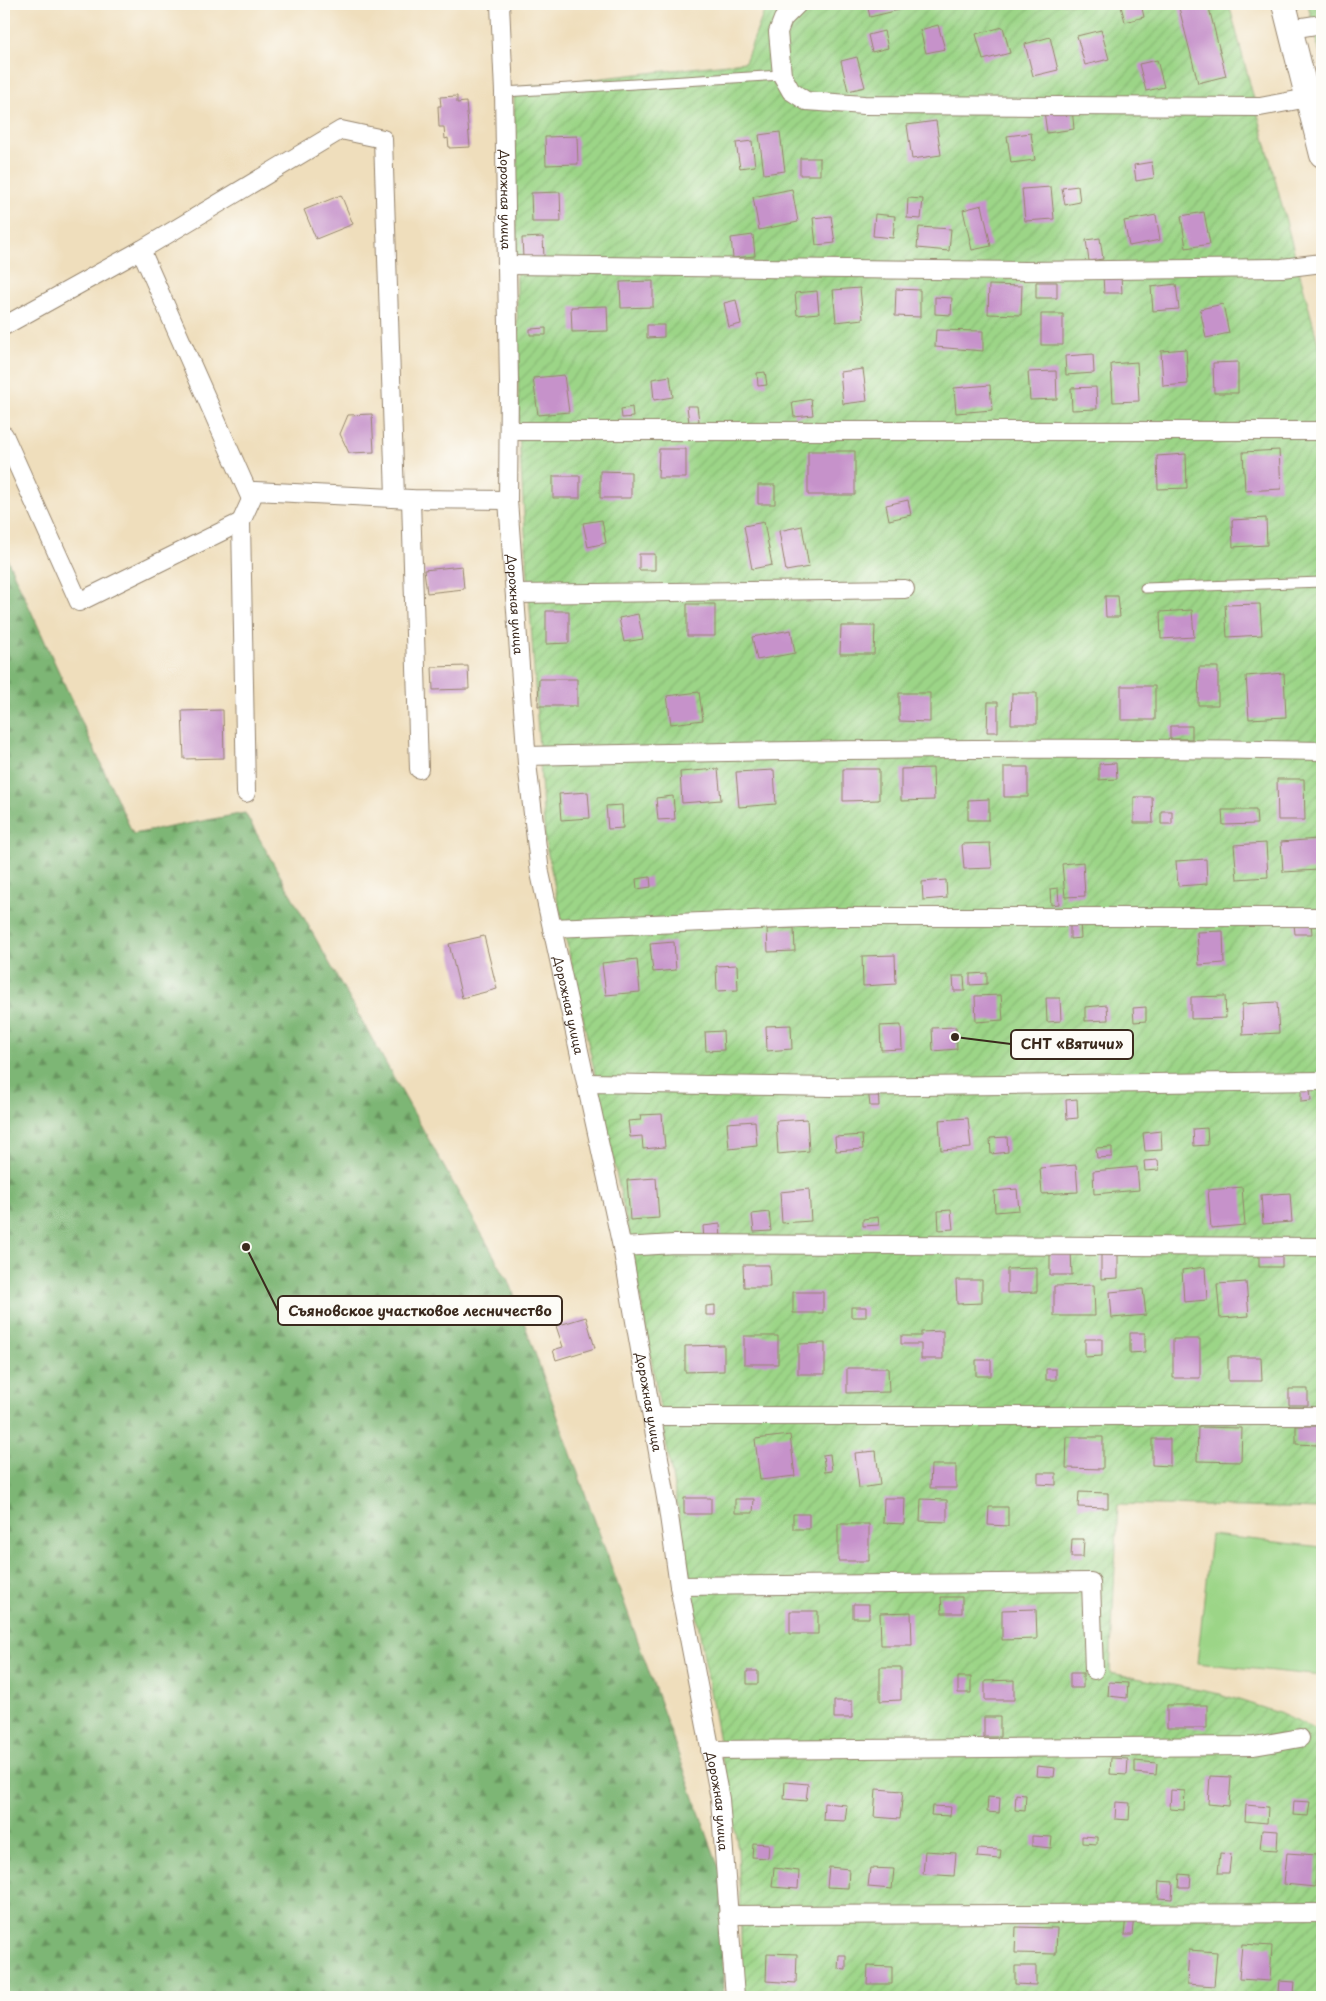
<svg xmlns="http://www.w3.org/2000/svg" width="1326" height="2001" font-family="'Playpen Sans',sans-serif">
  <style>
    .grass { fill: #9cd587; stroke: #6c8052 }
    .forest { fill: url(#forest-firs); stroke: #5c7049 }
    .garden { fill: url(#garden-furrows); stroke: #6c8052 }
    .building { fill: #c692ca }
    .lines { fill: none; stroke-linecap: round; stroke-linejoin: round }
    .service-casing { stroke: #95846d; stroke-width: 11 }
    .minor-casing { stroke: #95846d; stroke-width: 20 }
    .secondary-casing { stroke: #95846d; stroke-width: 26 }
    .service { stroke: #fff; stroke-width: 9 }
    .minor { stroke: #fff; stroke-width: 18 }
    .secondary { stroke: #fff; stroke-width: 24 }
    .labels { text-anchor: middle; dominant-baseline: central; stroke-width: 4; stroke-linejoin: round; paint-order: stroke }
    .street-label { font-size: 12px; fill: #3b2a1e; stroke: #fdfcf7 }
    .leader { fill: none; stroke: #3b2a1e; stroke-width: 2 }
    .callout-dot { fill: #3b2a1e; stroke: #fdfcf7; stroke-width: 2 }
    .callout { fill: #fdfcf7; stroke: #3b2a1e; stroke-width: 2 }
    .callout-label { font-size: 14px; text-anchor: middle; font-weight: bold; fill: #3b2a1e }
  </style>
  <defs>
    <pattern id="forest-firs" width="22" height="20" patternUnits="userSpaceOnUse" patternTransform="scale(1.25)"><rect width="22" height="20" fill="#7db674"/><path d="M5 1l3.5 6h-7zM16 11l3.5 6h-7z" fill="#68945f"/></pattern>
    <pattern id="garden-furrows" width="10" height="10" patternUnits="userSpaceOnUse" patternTransform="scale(1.25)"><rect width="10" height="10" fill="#9cd587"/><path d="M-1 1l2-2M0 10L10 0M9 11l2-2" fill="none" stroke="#87b774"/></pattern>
  </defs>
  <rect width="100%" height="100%" fill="#fdfcf7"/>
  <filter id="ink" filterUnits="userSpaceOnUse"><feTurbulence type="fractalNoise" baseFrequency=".02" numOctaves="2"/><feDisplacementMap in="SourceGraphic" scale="10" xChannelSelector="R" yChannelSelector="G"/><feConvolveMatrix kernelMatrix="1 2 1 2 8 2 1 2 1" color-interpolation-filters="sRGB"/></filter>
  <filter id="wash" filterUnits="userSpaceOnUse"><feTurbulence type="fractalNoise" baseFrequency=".0096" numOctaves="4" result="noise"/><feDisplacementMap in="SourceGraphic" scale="20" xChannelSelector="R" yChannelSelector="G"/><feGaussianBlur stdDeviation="1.12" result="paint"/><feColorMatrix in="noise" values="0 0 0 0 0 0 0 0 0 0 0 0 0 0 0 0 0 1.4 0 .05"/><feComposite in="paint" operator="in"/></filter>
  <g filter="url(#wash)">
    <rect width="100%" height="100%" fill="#efdebc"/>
    <path class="grass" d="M1211,1535L1322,1547V1676L1197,1663Z"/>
    <path class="forest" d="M4,552L133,834L245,813L511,1286L723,1879V1997H4Z"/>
    <path class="garden" d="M767,4H1229L1322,358V1509L1118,1504L1110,1673L1220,1694L1279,1713L1322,1733V1997H743L738,1849L629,1233L545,841L519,437L514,88L745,62Z
      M1308,4H1322V63Z"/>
    <g id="blocks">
      <path class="building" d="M867,4H897L899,10L870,17Z
        M956,4H987V6H956Z
        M1131,4H1141L1144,17L1125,22L1121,6Z
        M1178,4H1208L1226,76L1198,83Z
        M938,25L945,49L926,53L920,30Z
        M1003,27L1010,53L983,60L976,34Z
        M1101,30L1109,59L1085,65L1077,36Z
        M884,31L888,48L872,52L868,35Z
        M1050,37L1058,70L1033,76L1025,44Z
        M857,57L865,87L848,91L841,61Z
        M1157,60L1164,87L1146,91L1139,64Z
        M457,96V103L466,102L470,147L449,148L448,138L445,139L444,127H439L438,106H441L440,97Z
        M1072,108L1074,129L1047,133L1044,111Z
        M936,121L941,155L912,159L907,125Z
        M780,132L785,171L764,174L759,135Z
        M1031,133L1035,160L1011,163L1007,136Z
        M577,136L578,164L546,165L545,137Z
        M752,141L755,166L740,168L736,143Z
        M800,158H820V175H800Z
        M1152,162L1154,178L1136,181L1134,165Z
        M1078,186L1080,202L1065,205L1062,188Z
        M1051,187L1054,219L1025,221L1022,189Z
        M792,189L798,222L759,230L753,197Z
        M560,192L561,222H532L531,193Z
        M341,195L353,224L316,239L304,210Z
        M908,198L923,199L921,219L907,218Z
        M982,205L991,246L972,250L963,210Z
        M1204,212L1210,244L1186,248L1181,216Z
        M875,214L895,216L893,238L873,236Z
        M1156,215L1160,240L1129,246L1124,221Z
        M831,216L835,243L816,245L813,218Z
        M919,227L951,229L949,251L917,248Z
        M753,235L755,256L733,258L731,238Z
        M543,237L544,258H523L522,238Z
        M1100,238L1103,259L1089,261L1086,240Z
        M1103,276H1121L1122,293H1104Z
        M653,281V307L621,308L620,282Z
        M1036,282H1057V298H1036Z
        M1176,284L1179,309L1153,311L1151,287Z
        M989,285L1022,286L1021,315L988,314Z
        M860,288L863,319L836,322L833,290Z
        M896,289L920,290V317L895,316Z
        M817,291L819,313L797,315L795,293Z
        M935,297L952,298L951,315L935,314Z
        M736,300L741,324L729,327L724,303Z
        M1223,304L1229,333L1206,338L1200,309Z
        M607,306L608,331L572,332L571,307Z
        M1041,314H1063V345H1041Z
        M647,325H664V337L647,338Z
        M546,328V335H530V329Z
        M936,330L983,331V351L935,347Z
        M1186,349L1188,384L1163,386L1161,351Z
        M1093,354L1094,373L1066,375L1065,356Z
        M1137,362L1139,401L1113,402L1111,364Z
        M1238,362V393H1214L1213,363Z
        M863,369L867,401L843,404L840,372Z
        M1056,371L1057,399L1030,400L1028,372Z
        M765,372L767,385L758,386L757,373Z
        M564,375L569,412L538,415L533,378Z
        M670,376L673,397L654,400L652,379Z
        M990,385L992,410L956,413L954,388Z
        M1096,387L1097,409L1072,410L1071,388Z
        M811,399L813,415L794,417L792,402Z
        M687,406H697L699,421L689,423Z
        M632,407L633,417L622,418L621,409Z
        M372,414L374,452L349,453L340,434L348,415Z
        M659,449H686V478H658Z
        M1279,450L1281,489L1245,491L1243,452Z
        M808,451H855V495H808Z
        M1186,454L1187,488L1158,489L1157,456Z
        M600,471L631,472V498H600Z
        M553,476H580V498H553Z
        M758,485H775V504H758Z
        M908,500L911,515L889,520L886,505Z
        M1266,518L1267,545L1233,547L1232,520Z
        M602,520L606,543L588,547L583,523Z
        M764,522L772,565L752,569L744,526Z
        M802,526L809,567L786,571L779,531Z
        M639,554H655V570H639Z
        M462,566L464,589L427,593L424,570Z
        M1105,596H1118L1120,617H1106Z
        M687,604H715V636H687Z
        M1260,604L1262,635L1227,637L1225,605Z
        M1192,610L1194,637L1161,639L1160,612Z
        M546,611H569V643L546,644Z
        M638,614L643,639L624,642L619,618Z
        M841,626H875L874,654H840Z
        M791,630L795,653L757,660L752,637Z
        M468,666L469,689L433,690L432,667Z
        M1199,667H1218V705H1198Z
        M1284,673L1286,717L1249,719L1246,676Z
        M539,679H577V706H538Z
        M1121,686H1155V720H1121Z
        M699,692L703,720L671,724L667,696Z
        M899,693H930V722L899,721Z
        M1012,693H1037V724H1011Z
        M988,702H998V732H987Z
        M223,710L224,758L184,759L182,711Z
        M1170,726H1192V739H1170Z
        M1116,763L1117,779L1099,780V764Z
        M1004,767H1028V797H1004Z
        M933,768L934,800L901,801V769Z
        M718,769L721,800L682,803L680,772Z
        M843,769H879V800L843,801Z
        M774,770L776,804L739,807L736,772Z
        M1277,779H1304L1305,820H1278Z
        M588,792L590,818L561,820L559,794Z
        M673,796L675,819L658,820L656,798Z
        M1134,797H1152L1153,823H1134Z
        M989,799V820H968V800Z
        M622,805L623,828L608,829L606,806Z
        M1222,810H1256L1257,824L1223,825Z
        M1161,811H1172V824H1161Z
        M1317,839L1319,870L1283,872L1281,842Z
        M990,843L992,868L964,869L962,844Z
        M1266,843L1268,877L1237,879L1234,845Z
        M1206,859L1207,884L1178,886L1176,861Z
        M1083,862L1085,896L1065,897L1062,864Z
        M650,877L651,887L637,889L636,879Z
        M946,880L947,898L923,900L922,882Z
        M1058,888L1059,904L1051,905L1050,889Z
        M1070,922H1080L1081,938L1070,939Z
        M1311,923L1312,934H1295L1294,924Z
        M794,928L795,951L768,952L767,929Z
        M1223,931L1224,963L1199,965L1197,932Z
        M484,936L497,989L462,998L449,944Z
        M674,942L676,970L653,972L650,944Z
        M895,955L896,984L863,986L862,956Z
        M637,959L640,992L606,995L602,963Z
        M737,965L738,990L717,991L716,966Z
        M987,973V984L970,985V974Z
        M953,976H964L965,991H954Z
        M1001,995L1003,1020L976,1022L975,996Z
        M1225,996L1226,1018L1191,1019V997Z
        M1046,998H1060L1061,1021L1047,1022Z
        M1277,1002L1279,1033L1243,1035L1242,1004Z
        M1107,1005L1108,1020L1085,1021V1007Z
        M1146,1007V1021L1134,1022L1133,1008Z
        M791,1025L792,1049L767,1051L766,1026Z
        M901,1025L902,1049L881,1050L880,1026Z
        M956,1027L957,1049L933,1051L932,1028Z
        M723,1031L724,1050L706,1051L705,1032Z
        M878,1088L879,1106H870L868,1089Z
        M1310,1088L1311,1101L1301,1102V1089Z
        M1077,1099L1078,1118L1067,1119L1066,1100Z
        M662,1114L665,1147L643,1149L642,1136L630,1137L628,1121L641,1120L640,1115Z
        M968,1118L971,1148L941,1150L939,1120Z
        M807,1119L809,1151L778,1154L776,1121Z
        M755,1121L757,1146L729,1149L727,1123Z
        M1207,1128L1208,1145L1194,1146L1193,1129Z
        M1161,1131L1162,1150L1145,1151L1143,1133Z
        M862,1135L863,1149L836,1151L835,1137Z
        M1007,1137L1008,1152L991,1154L990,1138Z
        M1112,1147V1157L1097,1158L1096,1148Z
        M1158,1160L1159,1170L1145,1171L1144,1161Z
        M1076,1165L1078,1192L1042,1194L1040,1168Z
        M1137,1167L1139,1190L1094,1194L1093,1171Z
        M656,1178L659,1218L630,1220L627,1180Z
        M1242,1187L1245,1225L1211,1228L1208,1190Z
        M809,1189L811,1221L782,1223L780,1192Z
        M1017,1189L1019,1210L995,1212L994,1191Z
        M1290,1193L1292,1222L1263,1224L1261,1195Z
        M951,1210L953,1229L939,1230L938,1211Z
        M769,1212L771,1231L754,1232L752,1214Z
        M878,1217L879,1225L863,1226V1219Z
        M720,1224L721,1239L704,1240L703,1226Z
        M1101,1250H1118V1278L1101,1279Z
        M1050,1251H1071L1072,1275H1050Z
        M1259,1252H1282V1267H1259Z
        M1322,1264V1293H1319V1265Z
        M743,1265H769L770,1287H744Z
        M1205,1267L1207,1300L1184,1302L1182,1270Z
        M1037,1268V1292L1007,1293V1269Z
        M956,1280H982V1303L957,1304Z
        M1246,1282L1249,1316L1220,1318L1217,1284Z
        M1094,1285L1095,1316H1054V1286Z
        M1143,1289L1146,1315L1112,1318L1110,1292Z
        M793,1292H823V1313H793Z
        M715,1305V1315H706V1306Z
        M851,1307H866V1317H851Z
        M586,1317L595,1348L556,1360L553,1350L563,1347L556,1326Z
        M943,1331V1359H921V1344H901V1336H921V1332Z
        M1130,1333H1145V1352L1130,1353Z
        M744,1336H778V1364H744Z
        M1085,1339H1102V1356L1085,1357Z
        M1173,1339H1200V1378H1173Z
        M825,1343V1374H798V1344Z
        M724,1345V1371L685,1372V1346Z
        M1228,1357H1261L1262,1381H1228Z
        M976,1360H991V1376H976Z
        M847,1368H888L889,1392L847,1393Z
        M1046,1369H1056V1380H1046Z
        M1289,1389H1308V1405H1289Z
        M1296,1426H1318L1317,1445L1296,1444Z
        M1198,1427L1242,1428L1241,1462L1197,1461Z
        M790,1435L795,1476L760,1480L755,1439Z
        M1067,1437H1103V1469L1066,1468Z
        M1152,1439H1170V1466L1152,1465Z
        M876,1451L880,1485L859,1488L855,1453Z
        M830,1454L832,1471L825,1472L823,1455Z
        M931,1465H956V1488H930Z
        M1038,1473H1056V1485L1038,1484Z
        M1079,1492L1108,1493V1508L1078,1507Z
        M684,1498H711V1514H684Z
        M884,1498H905L904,1524L883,1523Z
        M735,1499H754L753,1513H735Z
        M921,1499L947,1500V1522L920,1521Z
        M989,1507H1008V1526L988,1525Z
        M793,1514H809V1529H793Z
        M838,1524H869V1561H838Z
        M1072,1539H1084L1083,1557H1071Z
        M941,1597H962V1613H942Z
        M853,1604H869V1618H853Z
        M1036,1609L1037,1639L1002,1640V1610Z
        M790,1611H818V1634H790Z
        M911,1612L912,1645H881L880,1613Z
        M880,1667H901V1700L880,1701Z
        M747,1671H758V1684H747Z
        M1070,1673H1083V1688H1070Z
        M958,1677H971V1693H958Z
        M1014,1680V1700H985V1681Z
        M1109,1682L1128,1683L1127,1698L1108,1696Z
        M834,1701H852V1718H834Z
        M1167,1705H1207V1728H1167Z
        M984,1717H1000V1737H984Z
        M1111,1758L1128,1759L1127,1775L1110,1774Z
        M1135,1761L1157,1763L1156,1775L1135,1773Z
        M1037,1766L1055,1768L1054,1777L1036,1776Z
        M1210,1776L1231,1777L1229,1806L1208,1804Z
        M785,1782L808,1784L806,1801L784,1799Z
        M876,1789L903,1791L900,1819L874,1817Z
        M1171,1790L1185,1791L1184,1810L1170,1809Z
        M1016,1794L1026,1795L1025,1811L1015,1810Z
        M988,1797L1000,1798L999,1813L987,1812Z
        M1294,1801L1310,1802L1308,1816L1293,1815Z
        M1116,1802L1130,1803L1129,1820L1115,1819Z
        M824,1803L847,1805L845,1821L823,1820Z
        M1246,1805L1268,1807L1267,1823L1245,1821Z
        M932,1806L951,1807L950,1816L931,1815Z
        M1262,1830L1278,1831L1277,1850L1260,1849Z
        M1032,1836L1052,1837L1051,1848L1032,1846Z
        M1082,1836L1097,1837V1844L1082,1843Z
        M753,1843L769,1844L768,1858L752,1857Z
        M978,1849L1001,1850L1000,1859L977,1857Z
        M925,1851L956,1853L954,1876L923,1874Z
        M1220,1853L1231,1854L1229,1873H1218Z
        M1287,1853L1317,1855L1315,1887L1284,1884Z
        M829,1867L849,1869L848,1888L827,1887Z
        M774,1868L799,1871L798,1889L772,1887Z
        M870,1868L894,1869L892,1889L868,1887Z
        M1180,1874L1191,1875L1190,1887H1179Z
        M1159,1881L1173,1882L1172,1899L1158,1898Z
        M1126,1916H1134L1132,1935H1124Z
        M1016,1927L1057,1928L1056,1954L1015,1953Z
        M1242,1944L1272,1946L1270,1981L1239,1979Z
        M1189,1950L1217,1952L1214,1986L1187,1984Z
        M767,1953L797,1954L796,1983L766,1981Z
        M839,1955H846V1970L838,1969Z
        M868,1966L892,1967V1984H867Z
        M1015,1966H1036V1985L1015,1984Z
        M1279,1981L1295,1982L1294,1993L1278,1992Z"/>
    </g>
  </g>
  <g filter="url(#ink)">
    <use href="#blocks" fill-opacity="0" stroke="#95846d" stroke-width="1"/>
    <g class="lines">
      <defs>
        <path id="service" d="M504,92L782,75
          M1145,588L1322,582"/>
        <g id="minor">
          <path id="s1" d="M500,4L504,92L509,384L508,500L527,763L540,873L622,1247L668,1509L679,1586L720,1799L735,1997"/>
          <path d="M798,4L783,19L778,32L782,75L791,91L806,101L864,105L1260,107L1308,98"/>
          <path d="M1290,29L1322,24"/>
          <path d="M141,250L251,499"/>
          <path d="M507,265L1025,271L1282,268L1322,263"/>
          <path d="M4,326L141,250L341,130L383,139L395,496"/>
          <path d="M509,431H1322"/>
          <path d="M4,435L79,602L241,522"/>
          <path d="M411,499L419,769"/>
          <path d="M515,594L905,589"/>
          <path d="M527,756C792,750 1057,746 1322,751"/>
          <path d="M246,793L241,522L255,491L411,499L508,500"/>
          <path d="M552,928L830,917H1322"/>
          <path d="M587,1083L831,1087L1322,1081"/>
          <path d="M622,1247L675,1244L1322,1247"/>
          <path d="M652,1416H1322"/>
          <path d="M679,1586L1091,1582L1094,1670"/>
          <path d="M710,1750L1254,1746L1300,1738"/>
          <path d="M728,1915L1322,1913"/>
        </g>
        <path id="secondary" d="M1284,4L1322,155"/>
      </defs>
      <use href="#service" class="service-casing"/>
      <use href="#minor" class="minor-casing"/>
      <use href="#secondary" class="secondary-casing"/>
      <use href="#service" class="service"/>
      <use href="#minor" class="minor"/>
      <use href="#secondary" class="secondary"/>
    </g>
  </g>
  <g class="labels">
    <g class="street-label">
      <text stroke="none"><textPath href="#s1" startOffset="196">Дорожная улица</textPath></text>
      <text stroke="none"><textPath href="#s1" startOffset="601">Дорожная улица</textPath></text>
      <text stroke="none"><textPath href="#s1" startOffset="1006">Дорожная улица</textPath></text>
      <text stroke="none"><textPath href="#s1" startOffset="1411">Дорожная улица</textPath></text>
      <text stroke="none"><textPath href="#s1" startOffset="1816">Дорожная улица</textPath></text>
    </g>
  </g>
  <path class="leader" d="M955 1037L1011 1044M246 1247L278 1311"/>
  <g class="callout-dot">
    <circle cx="955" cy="1037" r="5"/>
    <circle cx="246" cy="1247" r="5"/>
  </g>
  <g class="callout">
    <rect x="1011" y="1030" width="122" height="29" rx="5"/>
    <rect x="278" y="1296" width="284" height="29" rx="5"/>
  </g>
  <g class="callout-label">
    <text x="1072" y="1049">СНТ «Вятичи»</text>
    <text x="420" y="1316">Съяновское участковое лесничество</text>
  </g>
  <rect width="1326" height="2001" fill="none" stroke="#fdfcf7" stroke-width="20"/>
</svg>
